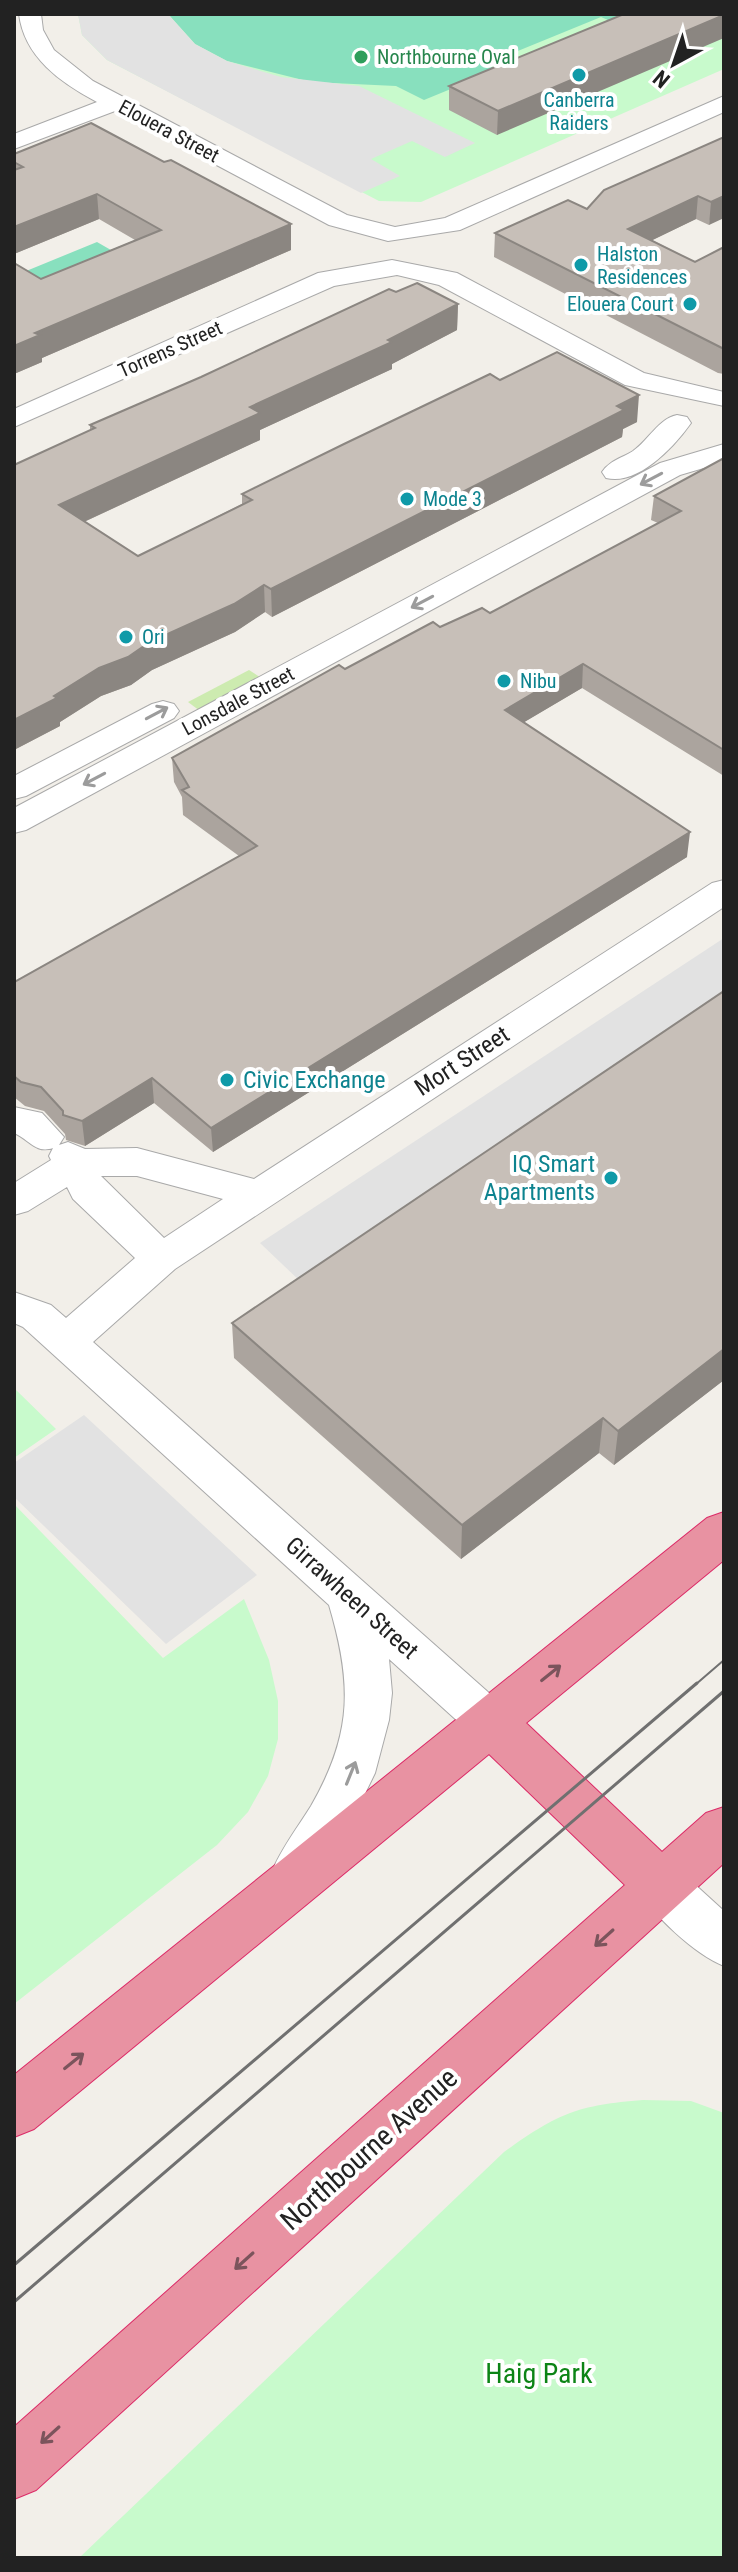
<svg xmlns="http://www.w3.org/2000/svg" width="738" height="2572" font-family="'Roboto Condensed',sans-serif">
  <style>
    .grass { fill: #cdebb0 }
    .park { fill: #c8facc }
    .pitch { fill: #88e0be }
    .parking { fill: #e2e2e2 }
    .lines { fill: none; stroke-linecap: round; stroke-linejoin: round }
    .minor-casing { stroke: #a9a9a9; stroke-width: 2 }
    .highway-casing { stroke: #dc2a67; stroke-width: 2 }
    .minor { fill: #fff; fill-rule: evenodd }
    .highway { fill: #e892a2; fill-rule: evenodd }
    .tram-far1 { stroke: #707070; stroke-width: 2 }
    .tram { stroke: #707070; stroke-width: 3 }
    .wall { fill: #aba49e }
    .shaded-wall { fill: #8b8681 }
    .building { fill: #c7bfb8; stroke: #8b8681; stroke-width: 2 }
    .oneway { stroke: #9c9c9c }
    .oneway2 { stroke: #7b545c }
    .leisure-dot { fill: #2e9e5b; stroke: #fff; stroke-width: 3 }
    .culture-dot { fill: #0f9aa8; stroke: #fff; stroke-width: 3 }
    .labels { text-anchor: middle; dominant-baseline: central; stroke-width: 8; stroke-linejoin: round; paint-order: stroke }
    .far-leisure-label { font-size: 20px; fill: #27864d; stroke: #fff; text-anchor: start }
    .far-culture-label { font-size: 20px; fill: #0d838f; stroke: #fff; text-anchor: start }
    .far-street-label { font-size: 20px; fill: #222; stroke: #fff }
    .street-label { font-size: 24px; fill: #222; stroke: #fff }
    .culture-label { font-size: 24px; fill: #0d838f; stroke: #fff; text-anchor: start }
    .near-street-label { font-size: 28px; fill: #222; stroke: #fff }
    .near-park-label { font-size: 28px; fill: #0c8416; stroke: #fff }
  </style>
  <rect width="100%" height="100%" fill="#f2efe9"/>
  <path class="grass" d="M249,670L266,681L204,714L188,702Z"/>
  <path class="park" d="M78,14H724V69L421,202L379,201L107,60L82,35Z
    M14,1388L56,1429L14,1458Z
    M14,1504L163,1658L244,1599L269,1660L278,1701V1739L268,1776L248,1812L217,1845L14,2004Z
    M643,2100L691,2101L724,2113V2558H79L504,2152C557,2114 577,2105 643,2100Z"/>
  <path class="pitch" d="M168,14H678L636,32L601,17L486,64L497,70L424,100L396,86L311,82L227,61L195,44Z
    M97,242L130,261L33,302L14,276Z"/>
  <path class="parking" d="M78,14H168L195,44L227,61L281,77L359,86L475,143L445,157L412,141L371,159L400,176L361,193L107,60L82,35Z
    M724,938V994L302,1283L260,1243Z
    M84,1415L257,1575L166,1644L14,1497V1463Z"/>
  <g class="lines">
    <defs>
      <path id="minor" d="M19,14H41L43,30L54,50L93,81L347,215L395,227L445,218L724,96V112L460,230L388,241L329,225L115,111L14,149V134L97,102C61,83 24,57 19,14Z
        M392,260L457,273L644,373L724,392V406L625,385L439,285L397,275L334,286L14,427V409L318,273Z
        M677,415L687,417L691,423C674,447 638,486 606,478L602,472C609,461 622,458 633,451C649,440 658,419 677,415Z
        M724,444V462L680,475L26,830L14,833V808L660,463Z
        M163,701L174,704L179,711L174,718L26,796L14,799V776L152,704Z
        M724,880V907L175,1269L93,1342L506,1708L513,1722L506,1736L490,1742L474,1736L389,1659L392,1693L389,1720L375,1773L344,1837L314,1884L297,1891L280,1884L273,1869C283,1846 298,1827 311,1806C353,1733 352,1683 329,1605L23,1327L14,1323V1292L51,1305L66,1318L135,1258L73,1199L67,1187L28,1211L14,1215V1183L51,1160L49,1156L53,1148C35,1154 29,1139 14,1133V1107L42,1113L64,1137L59,1145L68,1142L85,1149L137,1148L254,1179L712,883ZM101,1176H137L223,1199L164,1238Z
        M662,1864L679,1870L724,1911V1966C696,1955 650,1914 638,1886L645,1870Z"/>
      <path id="highway" d="M724,1512V1560L526,1723L662,1852L706,1813L724,1807V1863L36,2490L14,2499V2427L625,1885L489,1754L34,2129L14,2137V2075L707,1518Z"/>
    </defs>
    <use href="#minor" class="minor-casing"/>
    <use href="#highway" class="highway-casing"/>
    <use href="#minor" class="minor"/>
    <use href="#highway" class="highway"/>
    <path class="tram-far1" d="M695,1685L724,1660"/>
    <path class="tram" d="M14,2265L697,1683
      M14,2302L724,1691"/>
  </g>
  <path class="wall" d="M624,14L497,135L449,110V86Z
    M724,137L709,225L696,219L652,240L695,262L724,247V374L718,373L494,257L495,233L587,209Z
    M14,154L164,162L291,224V250L42,358V362L14,374V263L41,279L135,240L99,219L14,254Z
    M396,292L458,304L457,330L392,364V369L260,430V440L84,522L138,556L242,504V494L500,380L637,422L623,429L622,437L272,617L265,612L235,632L152,670L131,685L101,696L60,722V726L14,750L90,430V425Z
    M724,458V776L582,688L524,722L687,857L213,1152L154,1103L85,1146L66,1140L65,1134L44,1111L25,1106L14,1097V980L16,981L239,856L183,815L182,797L174,782L172,758L345,669L440,627L490,613L658,523L651,520L654,496Z
    M724,991V1380L614,1465L599,1453L461,1559L234,1358L232,1323Z"/>
  <path class="shaded-wall" d="M724,15V38L497,135L498,111Z
    M97,194L99,219L14,254V227Z
    M698,196L696,219L626,253L628,229Z
    M724,196V218L709,225L711,202Z
    M291,224V250L42,358V362L14,374V346L35,333Z
    M458,304L457,330L392,364V369L260,430V440L62,532L59,505L250,407Z
    M639,395L637,422L623,429L622,437L272,617L271,589Z
    M264,585L265,612L235,632L152,670L131,685L101,696L60,722V726L14,750V720L99,668Z
    M583,664L582,688L504,734L505,710Z
    M690,832L687,857L213,1152L211,1128Z
    M152,1078L154,1103L85,1146L82,1121Z
    M724,1349V1380L614,1465L618,1431Z
    M603,1418L599,1453L461,1559L462,1525Z"/>
  <path class="building" d="M624,14H724V15L498,111L449,86Z
    M91,123L164,162L171,160L291,224L35,333L40,335L14,346V263L41,279L161,230L97,194L14,227V170L23,167L14,162V154Z
    M724,137V196L711,202L698,196L628,229L695,262L724,247V349L495,233L568,200L587,209L604,190Z
    M417,283L458,304L388,340L392,342L250,407L260,413L59,505L138,556L252,500L242,494L344,444L490,374L500,380L557,352L639,395L617,406L624,410L271,589L264,585L234,604L150,642L128,657L99,668L54,696L57,698L14,720V465L95,428L90,425L201,377L389,289L396,292Z
    M724,458V750L583,664L505,710L690,832L211,1128L152,1078L82,1121L63,1115V1111L41,1087L21,1082L14,1076V980L16,981L257,846L182,790L189,787L172,758L339,665L345,669L433,622L440,627L482,608L490,613L681,511L654,496Z
    M724,991V1349L618,1431L603,1418L462,1525L232,1323Z"/>
  <defs><path id="oneway-shaft" d="M-6 0H5M1.5-3L5.5 0L1.5 3" fill="none" stroke-width="1.6" stroke-linecap="round" stroke-linejoin="round" transform="scale(2)"/></defs>
  <g class="oneway">
    <use href="#oneway-shaft" transform="translate(651 479) rotate(152)"/>
    <use href="#oneway-shaft" transform="translate(422 602) rotate(152)"/>
    <use href="#oneway-shaft" transform="translate(157 713) rotate(-28)"/>
    <use href="#oneway-shaft" transform="translate(94 779) rotate(152)"/>
    <use href="#oneway-shaft" transform="translate(351 1773) rotate(-68)"/>
  </g>
  <g class="oneway2">
    <use href="#oneway-shaft" transform="translate(551 1673) rotate(-39)"/>
    <use href="#oneway-shaft" transform="translate(604 1938) rotate(138)"/>
    <use href="#oneway-shaft" transform="translate(74 2061) rotate(-39)"/>
    <use href="#oneway-shaft" transform="translate(244 2261) rotate(138)"/>
    <use href="#oneway-shaft" transform="translate(50 2435) rotate(138)"/>
  </g>
  <circle class="leisure-dot" cx="361" cy="57" r="8"/>
  <g class="culture-dot">
    <circle cx="579" cy="75" r="8"/>
    <circle cx="581" cy="265" r="8"/>
    <circle cx="690" cy="304" r="8"/>
    <circle cx="407" cy="499" r="8"/>
    <circle cx="126" cy="637" r="8"/>
    <circle cx="504" cy="681" r="8"/>
    <circle cx="227" cy="1080" r="8"/>
    <circle cx="611" cy="1178" r="8"/>
  </g>
  <g class="labels">
    <g class="far-leisure-label">
      <text x="377" y="57">Northbourne Oval</text>
    </g>
    <g class="far-culture-label">
      <text x="579" y="100" text-anchor="middle">Canberra<tspan x="579" dy="23">Raiders</tspan></text>
      <text x="597" y="254">Halston<tspan x="597" dy="23">Residences</tspan></text>
      <text x="674" y="304" text-anchor="end">Elouera Court</text>
      <text x="423" y="499">Mode 3</text>
      <text x="142" y="637">Ori</text>
      <text x="520" y="681">Nibu</text>
    </g>
    <g class="far-street-label">
      <text transform="translate(169 131) rotate(28)">Elouera Street</text>
      <text transform="translate(170 349) rotate(-24)">Torrens Street</text>
      <text transform="translate(238 701) rotate(-28)">Lonsdale Street</text>
    </g>
    <g class="street-label">
      <text transform="translate(462 1061) rotate(-33)">Mort Street</text>
      <text transform="translate(352 1598) rotate(42)">Girrawheen Street</text>
    </g>
    <g class="culture-label">
      <text x="243" y="1080">Civic Exchange</text>
      <text x="595" y="1164" text-anchor="end">IQ Smart<tspan x="595" dy="28">Apartments</tspan></text>
    </g>
    <g class="near-street-label">
      <text transform="translate(369 2149) rotate(-42)">Northbourne Avenue</text>
    </g>
    <g class="near-park-label">
      <text x="539" y="2373">Haig Park</text>
    </g>
  </g>
  <rect width="738" height="2572" fill="none" stroke="#222222" stroke-width="32"/>
  <g transform="translate(674 64) rotate(220)" stroke="#ffffff" stroke-width="6" paint-order="stroke">
  <path d="M0-6L14 30L0 20L-14 30Z" fill="#222222"/>
  <text y="-12" font-size="22" font-weight="bold" text-anchor="middle" fill="#222222">N</text>
  </g>
</svg>
